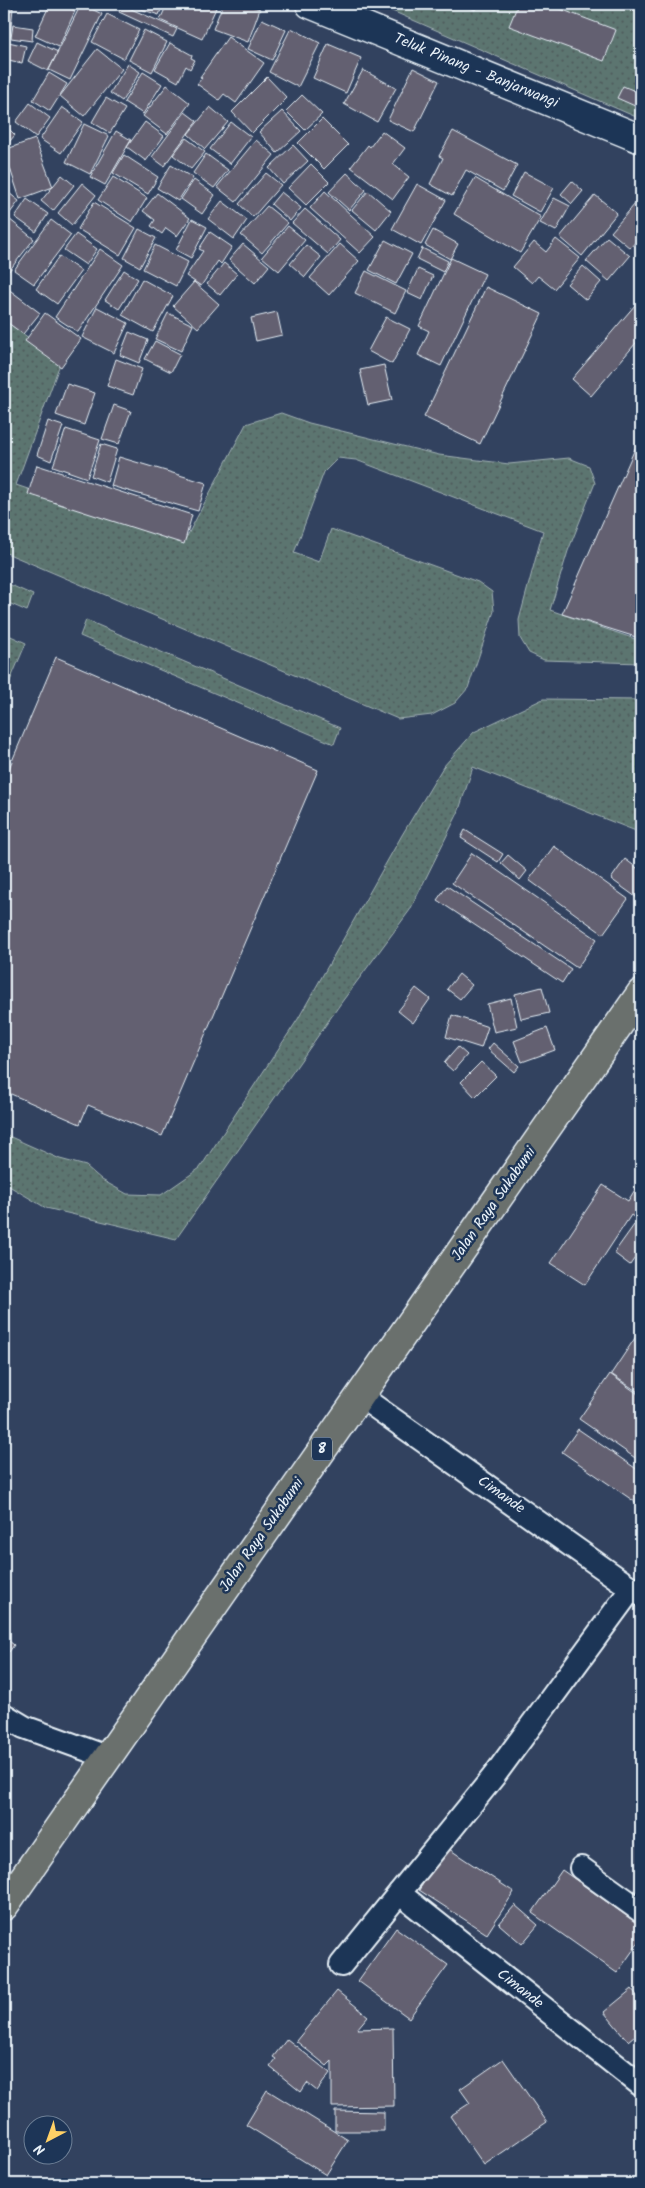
<svg xmlns="http://www.w3.org/2000/svg" width="645" height="2188" font-family="Kalam,sans-serif">
  <style>
    .grass { fill: url(#grass-dots); stroke: #a2b2b4 }
    .building { fill: #646071; stroke: #e8f1f8 }
    .lines { fill: none; stroke-linecap: round; stroke-linejoin: round }
    .street-casing { stroke: #e8f1f8; stroke-width: 26 }
    .secondary-casing { stroke: #e8f1f8; stroke-width: 31 }
    .highway-casing { stroke: #e8f1f8; stroke-width: 31 }
    .street { stroke: #1d3557; stroke-width: 22 }
    .secondary { stroke: #1d3557; stroke-width: 28 }
    .highway { stroke: #6b706d; stroke-width: 28 }
    .labels { text-anchor: middle; dominant-baseline: central; stroke-width: 5; stroke-linejoin: round; paint-order: stroke }
    .shield { fill: #1d3557; stroke: #abb9c8; stroke-width: 1 }
    .shield-label { font-size: 14px; font-weight: bold; fill: #e8f1f8 }
    .street-label { font-size: 15px; fill: #e8f1f8; stroke: #1d3557 }
  </style>
  <defs>
    <pattern id="grass-dots" width="8" height="8" patternUnits="userSpaceOnUse" patternTransform="scale(1.25)"><rect width="8" height="8" fill="#5b7470"/><path d="M2 2h.1M6 6h.1" fill="none" stroke="#4f5c5b" stroke-width="1.8" stroke-linecap="round"/></pattern>
  </defs>
  <rect width="100%" height="100%" fill="#32425f"/>
  <filter id="ink" filterUnits="userSpaceOnUse"><feTurbulence type="fractalNoise" baseFrequency=".02" numOctaves="2"/><feDisplacementMap in="SourceGraphic" scale="10" xChannelSelector="R" yChannelSelector="G"/><feConvolveMatrix kernelMatrix="1 2 1 2 8 2 1 2 1" color-interpolation-filters="sRGB"/></filter>
  <g filter="url(#ink)">
    <path class="grass" d="M376,4H641V119L627,113Z
      M8,323L61,361L16,485L184,542L246,424L281,413L309,423L439,455L509,464L569,458L589,466L595,483L568,551L550,610L641,641V663L544,660L529,653L520,638L519,620L543,531L356,460L338,458L324,472L294,553L319,562L331,529L478,582L492,592L494,611L468,688L455,703L432,715L398,719L4,552V329Z
      M4,582L33,595L27,611L4,601Z
      M86,620L340,728L334,744L80,636Z
      M4,633L26,643L4,695Z
      M543,699L641,700V833L473,767L458,813L410,910L341,1003L176,1239L46,1208L4,1183V1134L60,1159L86,1166L102,1180L127,1194L161,1195L200,1168L298,1019L402,835L443,767L474,732Z"/>
    <path class="building" d="M50,4H60L75,11L59,47L35,36Z
      M81,4L102,14L70,80L49,70Z
      M88,4H104L103,7Z
      M125,4H163L159,15Z
      M167,4H206L216,8L202,39L160,20Z
      M223,4H245L260,9L248,42L213,29Z
      M462,4H478L475,10Z
      M518,4H547L616,30L604,61L509,26Z
      M122,5L177,29L173,37L119,12Z
      M4,7L13,8L10,37L4,36Z
      M107,14L139,30L124,59L92,42Z
      M262,19L286,30L272,60L248,49Z
      M13,25L33,28L32,41L11,38Z
      M291,28L320,43L298,87L269,72Z
      M144,30L167,42L152,72L129,60Z
      M228,37L264,63L236,103L224,94L219,100L197,84L202,78L200,77Z
      M4,41L26,46L22,63L4,59Z
      M37,42L58,52L48,71L28,61Z
      M170,43L192,55L191,58L195,60L190,69L186,66L178,82L155,69Z
      M328,44L361,58L346,93L313,78Z
      M97,49L122,69L84,116L60,96Z
      M128,64L140,72L122,101L110,93Z
      M413,68L439,81L414,132L388,120Z
      M363,70L396,88L377,122L344,104Z
      M143,72L162,84L143,114L124,102Z
      M49,73L67,84L50,111L33,100Z
      M267,77L287,98L252,133L232,112Z
      M4,81L10,85L4,94Z
      M167,85L190,103L167,134L143,116Z
      M623,86L640,93L635,106L617,98Z
      M302,95L322,114L305,130L286,111Z
      M106,98L125,109L110,133L92,122Z
      M30,103L50,118L36,137L16,122Z
      M62,107L83,122L61,153L40,139Z
      M210,107L228,122L205,149L188,134Z
      M282,111L301,131L277,153L259,132Z
      M185,112L197,121L164,166L152,157Z
      M322,119L348,145L324,169L298,143Z
      M145,122L164,136L146,161L127,147Z
      M231,122L251,137L230,164L210,149Z
      M84,124L109,136L90,174L66,162Z
      M8,128L15,135L4,148V132Z
      M116,131L131,140L105,185L90,177Z
      M382,131L405,148L393,164L409,177L393,199L351,167L368,145L370,147Z
      M453,131L517,165L503,191L466,170L452,196L430,184L443,158L439,156Z
      M186,138L205,152L191,169L173,155Z
      M35,139L53,187L20,199L4,150Z
      M256,140L274,155L236,202L217,187Z
      M293,145L308,161L283,184L269,168Z
      M206,154L228,170L214,188L193,173Z
      M124,155L158,177L148,194L113,173Z
      M311,164L329,182L306,205L288,188Z
      M171,165L193,178L178,201L157,188Z
      M524,172L554,188L540,212L511,196Z
      M266,173L281,185L253,217L239,204Z
      M347,173L366,190L349,210L329,192Z
      M62,175L74,185L53,211L41,201Z
      M113,177L147,198L132,222L98,200Z
      M475,178L541,217L520,253L454,214Z
      M194,180L215,195L202,214L181,199Z
      M572,181L583,191L572,204L561,194Z
      M82,183L96,195L72,225L58,213Z
      M417,184L446,200L421,245L392,229Z
      M4,189L19,201L4,221Z
      M325,191L375,237L360,253L310,208Z
      M368,191L391,211L376,230L352,210Z
      M281,192L301,208L290,221L271,204Z
      M157,193L190,218L177,236L166,228L162,234L151,226L155,220L143,211Z
      M595,195L617,213L582,256L560,237Z
      M641,197V236L630,248L611,232Z
      M554,198L570,206L556,231L540,223Z
      M27,199L48,214L36,232L15,217Z
      M222,201L247,220L234,239L208,219Z
      M94,202L136,228L120,255L78,229Z
      M267,206L288,223L262,253L241,235Z
      M305,209L340,240L328,254L292,223Z
      M9,219L34,239L5,276L4,226Z
      M192,219L207,227L191,258L176,250Z
      M51,220L71,235L34,284L14,270Z
      M288,226L305,240L279,271L262,257Z
      M139,229L156,238L140,267L124,258Z
      M433,230L458,244L450,259L425,245Z
      M210,232L232,247L221,264L218,261L201,286L186,276L203,251L199,249Z
      M76,234L97,249L86,265L64,250Z
      M607,237L630,256L609,281L586,261Z
      M556,239L580,258L554,289L538,276L532,283L513,267L534,242L546,252Z
      M385,240L412,254L396,284L369,270Z
      M243,244L269,266L255,283L229,260Z
      M340,244L359,261L329,295L310,278Z
      M155,245L188,262L176,286L143,269Z
      M306,245L321,257L305,277L290,264Z
      M422,248L448,261L443,272L417,259Z
      M100,249L123,265L78,332L55,317Z
      M59,256L81,271L57,304L36,289Z
      M451,258L485,274L441,366L418,355L429,331L419,326Z
      M224,263L237,274L220,295L207,284Z
      M583,266L601,282L586,300L567,284Z
      M418,269L433,276L422,300L407,293Z
      M124,270L138,279L119,309L105,300Z
      M366,271L406,291L395,313L355,293Z
      M142,279L173,296L153,332L122,315Z
      M194,282L219,304L198,328L173,306Z
      M486,287L542,314L480,444L424,417Z
      M7,288L40,313L23,334L4,320V292Z
      M641,298V337L591,396L572,379Z
      M97,307L128,323L114,353L82,337Z
      M277,312L282,335L256,341L251,318Z
      M45,313L81,339L61,367L25,341Z
      M168,313L193,325L181,351L155,339Z
      M386,317L410,329L392,364L368,351Z
      M129,332L148,340L139,363L120,355Z
      M155,341L180,354L171,372L145,359Z
      M116,359L142,369L133,395L107,386Z
      M384,365L392,400L368,405L360,370Z
      M67,384L95,393L84,425L56,415Z
      M114,405L131,411L119,444L102,439Z
      M48,421L63,426L51,461L37,455Z
      M66,429L100,440L87,478L53,466Z
      M641,435V634L639,638L562,614Z
      M101,444L117,449L107,482L91,476Z
      M119,457L206,483L198,511L111,486Z
      M37,465L192,515L184,544L28,494Z
      M56,657L318,770L162,1136L88,1105L80,1124L4,1091V780Z
      M465,830L503,854L498,862L461,838Z
      M554,846L628,899L603,934L529,880Z
      M472,853L597,939L577,968L452,883Z
      M508,855L527,871L520,880L501,863Z
      M625,859L641,871L640,900L611,879Z
      M447,886L571,969L562,983L437,900Z
      M459,974L472,985L460,999L447,989Z
      M542,987L549,1013L521,1019L515,994Z
      M416,988L430,999L413,1023L398,1011Z
      M511,998L517,1027L494,1032L487,1004Z
      M452,1015L488,1027L481,1048L446,1037Z
      M547,1028L555,1050L522,1062L514,1041Z
      M493,1043L519,1066L514,1072L488,1049Z
      M458,1047L467,1055L453,1071L444,1063Z
      M481,1062L496,1076L475,1097L461,1082Z
      M641,1180V1222L631,1215L585,1285L551,1263L603,1185L628,1201Z
      M634,1225L641,1230V1249L630,1265L614,1253Z
      M641,1329V1394L611,1374Z
      M610,1374L641,1396V1462L579,1419Z
      M578,1429L641,1472V1506L562,1452Z
      M4,1637L14,1645L9,1652L4,1648Z
      M446,1847L514,1892L487,1934L419,1890Z
      M562,1870L641,1926V1939L617,1973L532,1913Z
      M515,1905L538,1925L522,1944L499,1924Z
      M396,1928L448,1965L409,2018L358,1981Z
      M632,1989L641,2001V2030L628,2041L604,2012Z
      M337,1991L368,2016L357,2029L393,2028L394,2106L332,2107V2061L327,2066L296,2041Z
      M287,2039L330,2073L317,2091L307,2083L301,2092L270,2067L276,2059L273,2057Z
      M503,2059L547,2122L484,2165L450,2116L470,2103L460,2089Z
      M267,2090L348,2140L326,2175L246,2125Z
      M335,2111L384,2112V2131H335Z"/>
    <g class="lines">
      <defs>
        <path id="street" d="M360,1396L641,1595
          M4,1715L24,1727L107,1757
          M581,1868L641,1911
          M399,1893L641,2085
          M341,1965L494,1776L632,1588"/>
        <path id="secondary" d="M310,4L641,139"/>
        <path id="highway" d="M4,1906L641,993"/>
      </defs>
      <use href="#street" class="street-casing"/>
      <use href="#secondary" class="secondary-casing"/>
      <use href="#highway" class="highway-casing"/>
      <use href="#street" class="street"/>
      <use href="#secondary" class="secondary"/>
      <use href="#highway" class="highway"/>
    </g>
  </g>
  <g class="labels">
    <rect class="shield" x="312" y="1437.5" width="20" height="23" rx="4"/>
    <g class="shield-label">
      <text x="322" y="1449">8</text>
    </g>
    <g class="street-label">
      <text transform="translate(476 71) rotate(22)">Teluk Pinang - Banjarwangi</text>
      <text transform="translate(494 1204) rotate(-55)">Jalan Raya Sukabumi</text>
      <text transform="translate(501 1495) rotate(35)">Cimande</text>
      <text transform="translate(262 1535) rotate(-55)">Jalan Raya Sukabumi</text>
      <text transform="translate(520 1989) rotate(38)">Cimande</text>
    </g>
  </g>
  <rect width="645" height="2188" fill="none" stroke="#1d3557" stroke-width="20"/>
  <rect x="10" y="10" width="625" height="2168" fill="none" stroke="#e8f1f8" stroke-width="2" filter="url(#ink)"/>
  <g transform="translate(48 2140) rotate(221)"><circle r="24" fill="#1d3557" stroke="#6e8097"/>
  <path d="M0-4L9 19L0 12L-9 19Z" fill="#ffd166"/>
  <text y="-8" font-size="14" font-weight="bold" text-anchor="middle" fill="#e8f1f8">N</text>
  </g>
</svg>
